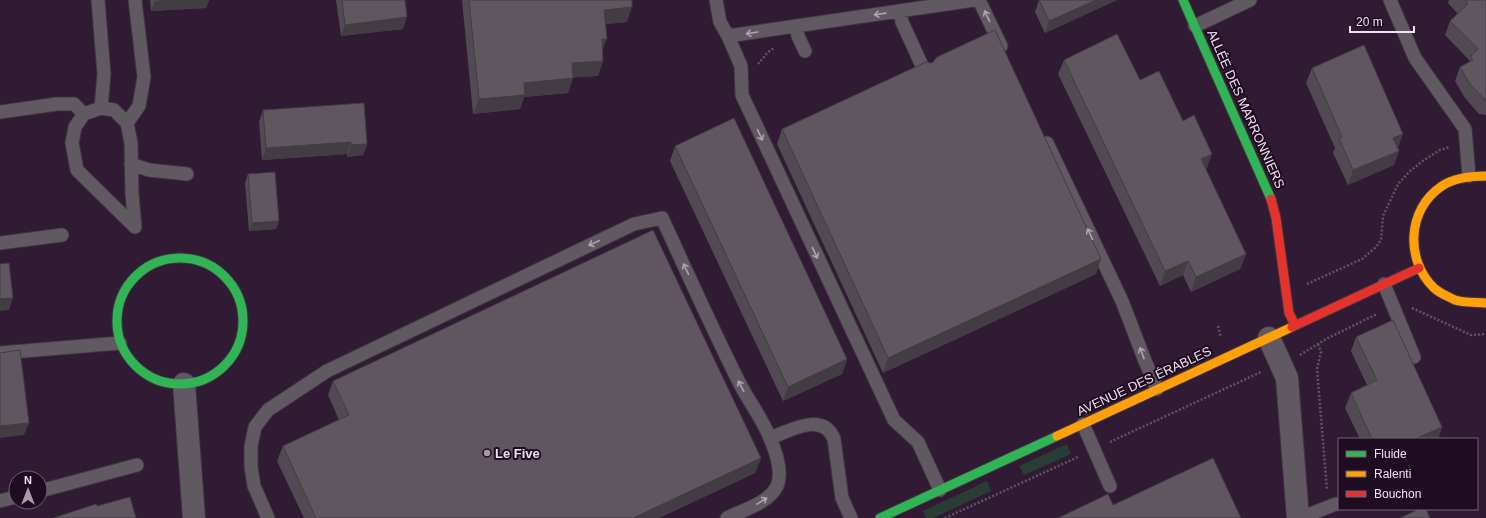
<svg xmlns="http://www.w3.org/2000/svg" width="1486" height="518" font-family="Arial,sans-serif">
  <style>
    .built { fill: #311a34; fill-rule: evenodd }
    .green { fill: #283e34 }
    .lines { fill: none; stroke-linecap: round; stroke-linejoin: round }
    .lane-casing { stroke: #3f363f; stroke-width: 15 }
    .street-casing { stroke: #3f363f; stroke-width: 24 }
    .fast-casing { stroke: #3f363f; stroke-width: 11 }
    .slow-casing { stroke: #3f363f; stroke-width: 11 }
    .jam-casing { stroke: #3f363f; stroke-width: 11 }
    .path { stroke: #5d565e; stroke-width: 2.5; stroke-dasharray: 2 2; stroke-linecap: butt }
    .lane { stroke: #615962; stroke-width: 13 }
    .street { stroke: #615962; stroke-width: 22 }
    .fast { stroke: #30b455; stroke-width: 9 }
    .slow { stroke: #ff9f0a; stroke-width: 9 }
    .jam { stroke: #e5322d; stroke-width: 9 }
    .wall { fill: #524a53 }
    .shaded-wall { fill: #423c43 }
    .building { fill: #5f5660; stroke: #423c43 }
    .oneway { stroke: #afa4b0 }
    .poi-dot { fill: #a89ba9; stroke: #1f0c21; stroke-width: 1.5 }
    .labels { text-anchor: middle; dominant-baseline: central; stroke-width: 4; stroke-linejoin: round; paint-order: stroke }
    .street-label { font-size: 13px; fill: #efe1f0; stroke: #1f0c21 }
    .poi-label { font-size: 13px; font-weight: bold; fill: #efe1f0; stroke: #1f0c21; text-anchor: start }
  </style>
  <rect width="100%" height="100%" fill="#251a26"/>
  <path class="built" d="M0,0H1486V518H0ZM1339,439H1477V509H1339ZM16,478H40V502H16Z"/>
  <path class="green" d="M1067,444L1071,454L1024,475L1019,466Z
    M987,481L991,491L933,518H926L923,511Z"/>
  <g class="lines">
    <defs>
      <path id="lane" d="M98,0L104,74L101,108
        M716,0L720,22L728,36
        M979,0L1001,46
        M1390,0L1415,58L1465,129L1469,176
        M900,11L902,22L924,70
        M796,26L798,36L805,51
        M1195,26L1250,0
        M101,108L114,110L127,123L131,143L132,194L135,227L77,170L72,143L75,127L84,114Z
        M0,112L57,104H74L84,114
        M127,123L139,106L144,77L135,0
        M1047,143L1122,301L1145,361L1157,389
        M131,164L149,170L187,174
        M0,243L62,235
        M1384,284L1414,357
        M0,353L120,343
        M1083,424L1110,486
        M770,438C789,431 823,411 834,439L842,498L851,518
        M940,490L918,442L894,420L742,95L741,66L728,36L974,0
        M40,491L137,465
        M0,501L16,497
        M268,518L254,486L251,467V446L255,427L268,410L327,371L634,224L662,218C688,274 713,331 741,386C750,403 763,420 770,438C776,452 783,472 777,486C769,503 743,510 727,518
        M1300,518L1336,504"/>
      <path id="street" d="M1269,338L1287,378L1298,518
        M184,384L194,518"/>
      <path id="fast" d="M1183,0L1271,199
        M117 321a63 63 0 1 1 126 0a63 63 0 1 1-126 0Z
        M880,518L1057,436"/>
      <path id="slow" d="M1486,176C1472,176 1454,178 1442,186C1407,209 1405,260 1434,288C1439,293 1449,297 1455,300C1464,303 1477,302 1486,303
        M1057,436L1292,327"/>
      <path id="jam" d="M1271,199L1276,218L1289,313L1295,325
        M1292,327L1419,268"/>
    </defs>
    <use href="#lane" class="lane-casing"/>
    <use href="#street" class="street-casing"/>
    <use href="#fast" class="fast-casing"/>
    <use href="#slow" class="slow-casing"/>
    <use href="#jam" class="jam-casing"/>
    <path class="path" d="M758,64L768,52L774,48
      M1307,284L1362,259L1376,247L1381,240L1383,216L1398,184L1410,171L1424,160L1440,150L1450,147
      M1412,308L1471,335L1486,334
      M1218,326L1221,337
      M1318,344L1321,352L1317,369L1327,490
      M1300,355L1326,339L1377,314
      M1110,442L1261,372
      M945,518L1078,457"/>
    <use href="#lane" class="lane"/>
    <use href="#street" class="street"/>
    <use href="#fast" class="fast"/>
    <use href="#slow" class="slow"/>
    <use href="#jam" class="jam"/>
  </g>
  <path class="wall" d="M150,0H209L206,8L151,11Z
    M336,0H405L403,29L341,36Z
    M462,0H632L627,22L605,24L603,50V61L598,76L573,77L568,93L524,97L520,109L473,114Z
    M1039,0H1117L1045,33L1035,12Z
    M1449,0H1486V115L1479,114L1465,98L1455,81L1460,67L1469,62L1470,61L1445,35L1450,21L1458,14L1448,3Z
    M1064,60L1140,80L1207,168L1206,169L1246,254L1240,269L1191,292L1183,275L1160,286L1058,74Z
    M1312,68L1398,148L1399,151L1394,165L1348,185L1333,153L1335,148L1306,83Z
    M263,110L367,144L363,155L347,157V154L262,160L259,122Z
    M782,129L1096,274L883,373L777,144Z
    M675,146L847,359L842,374L783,401L670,161Z
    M248,174L279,221L276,229L249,231L245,183Z
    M1356,337L1442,427L1438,439H1360L1345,408L1351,393L1367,385L1351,351Z
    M333,381L761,458L755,473L659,518H304L277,461L283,446L339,420L328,395Z"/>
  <path class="shaded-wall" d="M166,0H209L206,8L151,11L155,1Z
    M1096,0H1117L1045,33L1049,21Z
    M632,7L627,22L599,25L604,10Z
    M407,17L403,29L341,36L345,25Z
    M602,39H607L601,53Z
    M603,61L598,76L567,78L572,63Z
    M573,78L568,93L524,97L520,109L473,114L479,99L524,83Z
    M1403,134L1398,148L1393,138Z
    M351,142L347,154L262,160L266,148Z
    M367,144L363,155L347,157L351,145Z
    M1399,151L1394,165L1348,185L1353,170Z
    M1212,154L1207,168L1196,174L1201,159Z
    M279,221L276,229L249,231L252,223Z
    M1246,254L1240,269L1191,292L1196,277Z
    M1101,259L1096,274L883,373L888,358Z
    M1188,261L1183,275L1160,286L1165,271Z
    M13,298L9,310L0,311V299Z
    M847,359L842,374L783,401L788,387Z
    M29,423L24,435L0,438V426Z
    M1442,427L1438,439H1415Z
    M761,458L755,473L659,518H633Z"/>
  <path class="building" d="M342,0H405L407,17L345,25Z
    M469,0H632V7L604,10L607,39H602L603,61L572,63L573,78L524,83L525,95L479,99Z
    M1039,0H1096L1049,21Z
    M1465,0H1486V100L1484,99L1470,84L1460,67L1473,60L1471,56L1478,49L1450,21L1468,4Z
    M995,30L1101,259L888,358L782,129L926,62L932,63L937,57Z
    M1117,34L1140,80L1159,71L1183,121L1194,115L1212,154L1201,159L1246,254L1196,277L1188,261L1165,271L1064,60Z
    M1364,45L1403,134L1393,138L1399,151L1353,170L1339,138L1342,137L1312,68Z
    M364,103L367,144L351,145V142L266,148L263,110Z
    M734,118L847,359L788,387L675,146Z
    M275,172L279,221L252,223L248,174Z
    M653,230L761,458L633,518H316L283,446L349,415L333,381Z
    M9,263L13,298L0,299V264Z
    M1393,320L1442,427L1415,439H1372L1351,393L1377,380L1356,337Z
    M20,350L29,423L0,426V353Z
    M1213,458L1241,518H1058L1108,494L1113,505Z
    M130,497L136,518H53L96,504L97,506Z
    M1419,509H1426L1430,518H1400Z"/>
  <defs><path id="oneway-shaft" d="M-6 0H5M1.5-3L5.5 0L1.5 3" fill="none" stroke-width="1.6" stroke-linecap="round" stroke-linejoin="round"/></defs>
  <g class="oneway">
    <use href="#oneway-shaft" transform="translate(880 14) rotate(172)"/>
    <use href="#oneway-shaft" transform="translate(987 16) rotate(-115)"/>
    <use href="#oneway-shaft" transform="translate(752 33) rotate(171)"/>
    <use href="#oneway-shaft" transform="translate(760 135) rotate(65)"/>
    <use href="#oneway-shaft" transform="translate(1090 234) rotate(-115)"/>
    <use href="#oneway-shaft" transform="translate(594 243) rotate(155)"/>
    <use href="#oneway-shaft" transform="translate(815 253) rotate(65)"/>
    <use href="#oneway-shaft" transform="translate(686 269) rotate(-115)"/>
    <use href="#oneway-shaft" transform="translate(1142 353) rotate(-110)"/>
    <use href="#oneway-shaft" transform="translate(741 386) rotate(-118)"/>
    <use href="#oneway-shaft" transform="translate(762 501) rotate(-32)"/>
  </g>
  <circle class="poi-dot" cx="487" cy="453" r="4"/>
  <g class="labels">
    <g class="street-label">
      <text transform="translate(1246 109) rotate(66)">ALLÉE DES MARRONNIERS</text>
      <text transform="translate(1144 381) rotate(-25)">AVENUE DES ÉRABLES</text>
    </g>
    <g class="poi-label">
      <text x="495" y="453">Le Five</text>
    </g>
  </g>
  <rect x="1338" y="438" width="140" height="72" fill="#1f0c21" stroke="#726174"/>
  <rect x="1346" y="451" width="20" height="6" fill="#30b455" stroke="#726174"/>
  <text x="1374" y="458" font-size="12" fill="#efe1f0">Fluide</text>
  <rect x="1346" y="471" width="20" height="6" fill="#ff9f0a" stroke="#726174"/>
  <text x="1374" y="478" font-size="12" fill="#efe1f0">Ralenti</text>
  <rect x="1346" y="491" width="20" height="6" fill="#e5322d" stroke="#726174"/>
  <text x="1374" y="498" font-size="12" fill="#efe1f0">Bouchon</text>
  <g transform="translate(28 490)"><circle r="19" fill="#1f0c21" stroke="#726174"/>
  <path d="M0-3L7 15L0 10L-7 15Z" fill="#a89ba9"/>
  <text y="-6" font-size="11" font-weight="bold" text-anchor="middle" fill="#efe1f0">N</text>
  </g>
  <path d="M1350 26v6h64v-6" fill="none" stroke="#efe1f0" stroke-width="2"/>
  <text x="1356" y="26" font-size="12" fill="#efe1f0" stroke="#1f0c21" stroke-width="3" paint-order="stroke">20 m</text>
</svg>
